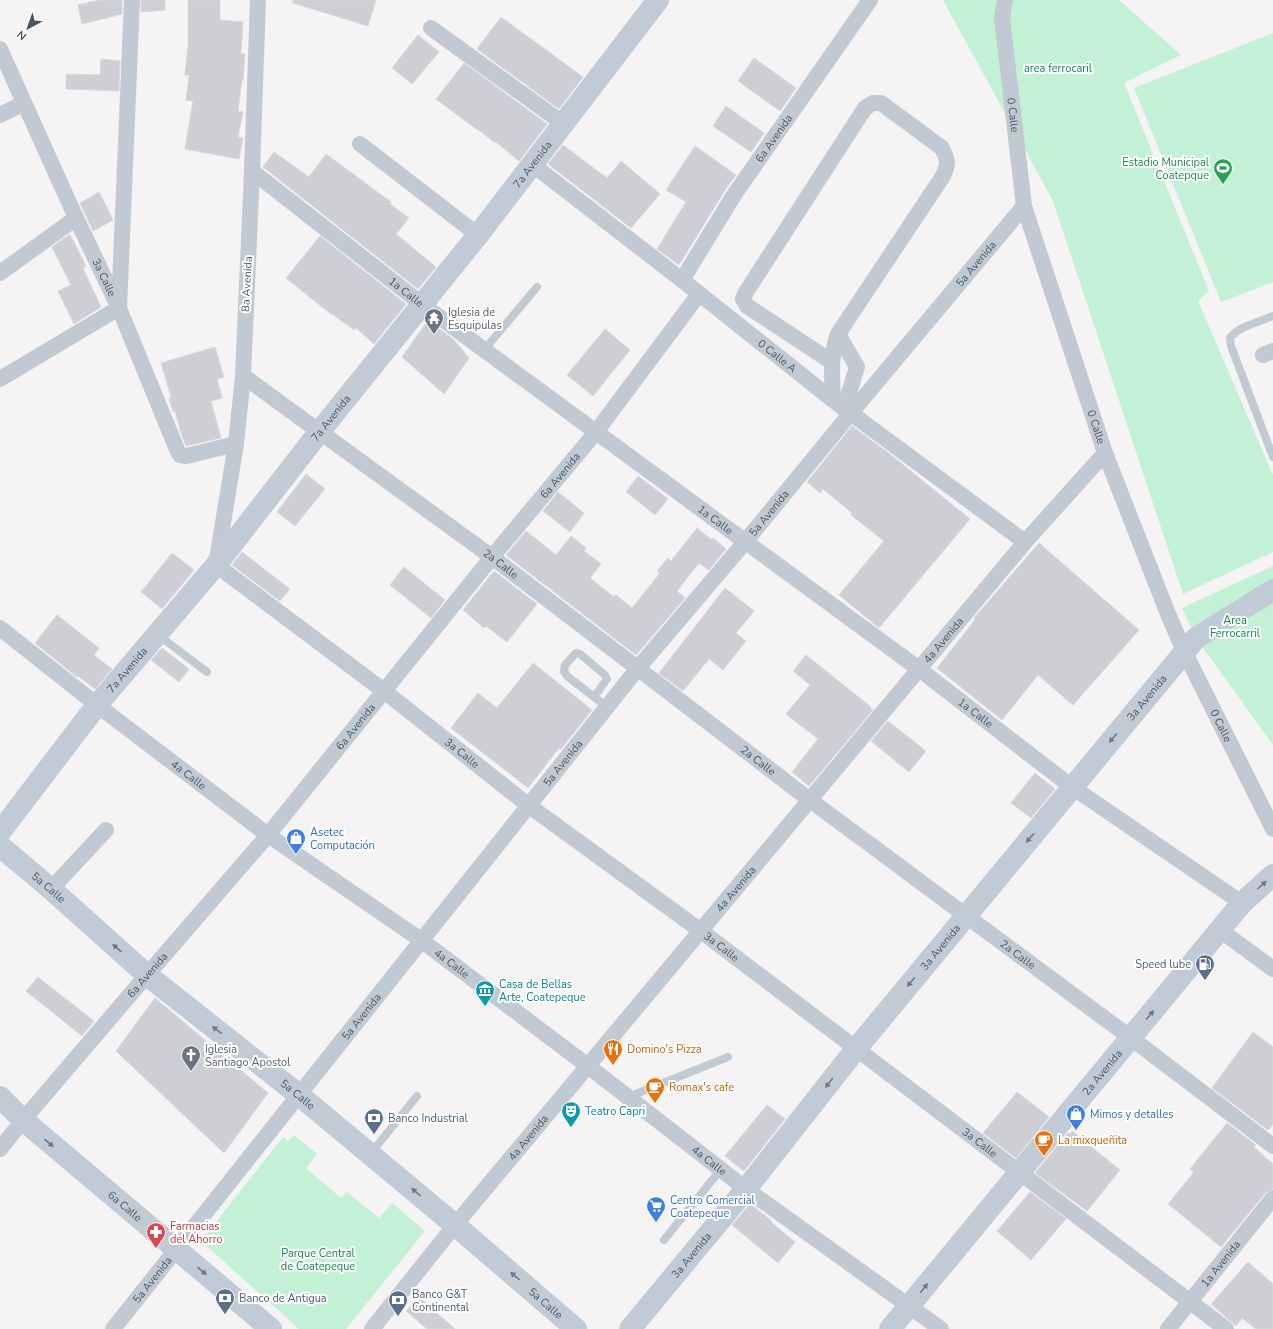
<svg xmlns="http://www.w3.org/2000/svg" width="1273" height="1329" font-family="'Nunito Sans',sans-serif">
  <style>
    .green { fill: #c3f1d5 }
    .building { fill: #cdcfd5; stroke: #d7d9de }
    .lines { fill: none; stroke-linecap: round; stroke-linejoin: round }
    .lane { stroke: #c1cad2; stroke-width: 8 }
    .street { stroke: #c1cad2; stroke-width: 16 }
    .secondary { stroke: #c1cbd6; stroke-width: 22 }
    .oneway { fill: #6e7984 }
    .labels { text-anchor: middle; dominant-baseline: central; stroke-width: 4; stroke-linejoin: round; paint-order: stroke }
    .park-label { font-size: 11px; fill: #17864f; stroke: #fff }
    .street-label { font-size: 11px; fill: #4a5661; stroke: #fff }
    .leisure-label { font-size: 11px; fill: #27864d; stroke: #fff; text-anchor: end }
    .worship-label { font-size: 11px; fill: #5b616d; stroke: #fff; text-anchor: start }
    .shop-label { font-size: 11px; fill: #366cbe; stroke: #fff; text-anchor: start }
    .service-label { font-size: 11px; fill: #4e5e75; stroke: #fff; text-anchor: start }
    .culture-label { font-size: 11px; fill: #0d838f; stroke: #fff; text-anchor: start }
    .food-label { font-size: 11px; fill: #c56008; stroke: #fff; text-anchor: start }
    .health-label { font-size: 11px; fill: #be3a42; stroke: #fff; text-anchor: start }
  </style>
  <rect width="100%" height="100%" fill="#f5f3f3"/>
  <path class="green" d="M943,0H1119L1181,55L1124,83L1209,291L1198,301L1273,475V552L1183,594L1053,201Z
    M1273,33V282L1221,302L1134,88Z
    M1273,566V745L1196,638L1182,608Z
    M294,1135L317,1154L306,1168L341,1198L347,1192L379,1218L392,1203L425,1231L346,1329H299L201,1241L283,1137L288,1141Z"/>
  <path class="building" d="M100,0H122V14L82,24L78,5Z
    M141,0H165V10L141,12Z
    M188,0H220V20L243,22L241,54H245L243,80H242L238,111L243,112L238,137L243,138L239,159L185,149L193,101L186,100L189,75H185L188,46Z
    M293,0H376L368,26L293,3Z
    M501,17L583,77L559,109L477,49Z
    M418,35L439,52L412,84L392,68Z
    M754,58L796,88L780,111L738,81Z
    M101,59L120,61L119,91L66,89V74L100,75Z
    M464,63L547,124L519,161L496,142L495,143L476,128V129L436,99Z
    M726,106L764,133L751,152L713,126Z
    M563,145L607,178L621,161L660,194L631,228L548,164Z
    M695,146L736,175L727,187L679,265L657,249L686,202L666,190Z
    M274,152L309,177L326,154L391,202L390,204L409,218L396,234L436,267L418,289L263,167Z
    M99,192L113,220L93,231L80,203Z
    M70,234L86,266L83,268L101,307L74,324L58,291L71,285L52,247Z
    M320,236L406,304L374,344L356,328L354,330L332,314V315L286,278Z
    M428,320L454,340L469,358L444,394L402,357Z
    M605,329L630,350L593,396L567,375Z
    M215,347L224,377L217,379L222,398L211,401L221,438L186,446L181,433L175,411L173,412L169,398L171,397L161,363Z
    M852,426L890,454L970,519L879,628L839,595L884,541L851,515L852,513L823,489L820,493L807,482Z
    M306,474L325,489L295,526L277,512Z
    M638,476L668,499L655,515L626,492Z
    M558,492L584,513L570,532L543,511Z
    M697,528L712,540L713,538L726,549L709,570L699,563L677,591L685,598L636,655L506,555L526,531L556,555L571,536L586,548L584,551L601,564L590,578L614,597L616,595L632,608L660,573L657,571L668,558L671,561Z
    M1039,543L1139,630L1073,705L1038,675L1002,720L937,668L975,620L974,618Z
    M242,552L290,589L280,601L232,565Z
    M172,553L194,570L162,609L141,592Z
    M404,567L445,600L431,618L390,585Z
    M494,571L537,604L507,642L486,626L484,628L463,610Z
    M725,588L754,611L736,633L746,641L723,670L709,659L683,691L659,673Z
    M57,615L99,648L94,655L112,669L95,689L78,676L77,677L35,643Z
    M162,648L189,669L179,682L151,660Z
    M806,655L871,707L870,708L873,710L809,786L792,772L818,739L786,714L810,685L793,671Z
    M533,663L592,710L561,749L559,748L528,788L451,728L478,693L497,708Z
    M888,721L926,751L909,772L871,741Z
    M1035,773L1055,789L1031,818L1011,803Z
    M38,977L94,1021L82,1036L26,991Z
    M155,998L268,1093L224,1153L116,1051Z
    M1253,1032L1273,1047V1124L1268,1130L1212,1088Z
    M1017,1092L1049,1117L1016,1158L983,1133Z
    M767,1105L785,1119L744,1171L725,1156Z
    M1227,1123L1256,1145L1254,1147L1273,1164V1189L1266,1192L1221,1247L1168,1204L1194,1172L1190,1169Z
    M1072,1131L1120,1170L1087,1211L1035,1173L1068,1133L1070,1134Z
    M1030,1192L1066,1219L1031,1260L997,1231Z
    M750,1204L772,1221L771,1222L795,1242L778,1263L732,1225Z
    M1248,1262L1273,1284V1329H1256L1242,1318L1236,1326L1211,1304Z
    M419,1297L455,1329H427L406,1311Z"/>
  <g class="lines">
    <path class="lane" d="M1273,316C1259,322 1239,326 1230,338L1231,346L1273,457
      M484,350L537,287
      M158,635L207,672
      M594,697L607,679L605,675L580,654L576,653L565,665L564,671L567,676L607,707
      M628,1097L728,1057
      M371,1153L417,1096
      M664,1240L721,1169"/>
    <g class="street">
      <path id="s1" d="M258,0L252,171L243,376L236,444L216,565L384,691L528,805L701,931L1226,1329"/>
      <path id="s2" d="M1005,0L1002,18L1024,206L1105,453L1168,614L1184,651L1273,829"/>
      <path d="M431,28L564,124"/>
      <path id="s3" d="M0,49L76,218L119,308L178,452L180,455L186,456L236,444"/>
      <path d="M0,115L24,103"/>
      <path d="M360,144L478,235"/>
      <path id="s4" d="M533,165L682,280L833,400L1025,542"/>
      <path id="s5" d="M252,171L423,305L919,669L1072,787L1242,903"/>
      <path d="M0,273L76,218"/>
      <path id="s6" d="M682,280L734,195L870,0"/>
      <path d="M838,334L857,367L844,409"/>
      <path d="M1263,355L1273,351"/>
      <path d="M832,362L747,306L743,299L746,292L865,108L873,103H881L942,148C948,161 949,163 943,176L838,334C830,356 832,377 833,400"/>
      <path id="s7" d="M243,376L492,557L810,800L1131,1038L1273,1146"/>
      <path d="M0,379L119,308L132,0"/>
      <path id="s8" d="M0,628L97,705L268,835L421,940L588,1066L746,1189L941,1329"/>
      <path d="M51,889L106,830"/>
      <path d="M1220,930L1273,969"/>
      <path id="s9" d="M0,1149L23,1120L147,975L268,835L492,557L596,432L699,294"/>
      <path id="s10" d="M113,1329L638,668L745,542L850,414L1024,206"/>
      <path id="s11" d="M372,1329L455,1225L1025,542L1105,453"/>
      <path id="s12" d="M1168,1329L1273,1198"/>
    </g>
    <g class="secondary">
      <path id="s13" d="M0,832L97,705L216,565L320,431L478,235L658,0"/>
      <path id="s14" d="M0,846L51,889L147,975L299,1095L455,1225L576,1329"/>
      <path id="s15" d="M0,1097L23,1120L271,1329"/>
      <path id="s16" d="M630,1329L746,1189L856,1049L1196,638L1273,590"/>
      <path id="s17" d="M890,1329L1242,903L1273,875"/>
    </g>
  </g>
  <defs><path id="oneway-solid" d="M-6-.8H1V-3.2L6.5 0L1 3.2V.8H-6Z"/></defs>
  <g class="oneway">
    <use href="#oneway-solid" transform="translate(1113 738) rotate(130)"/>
    <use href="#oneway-solid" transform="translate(1030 838) rotate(130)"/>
    <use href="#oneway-solid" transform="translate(1262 885) rotate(-42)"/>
    <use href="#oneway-solid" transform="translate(117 948) rotate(-138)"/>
    <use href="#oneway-solid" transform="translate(911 982) rotate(130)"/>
    <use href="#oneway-solid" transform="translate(1150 1015) rotate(-50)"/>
    <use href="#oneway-solid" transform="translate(217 1030) rotate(-142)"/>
    <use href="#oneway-solid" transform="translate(829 1083) rotate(128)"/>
    <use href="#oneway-solid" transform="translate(49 1143) rotate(40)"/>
    <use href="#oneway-solid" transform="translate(416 1192) rotate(-140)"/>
    <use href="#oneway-solid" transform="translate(202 1271) rotate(40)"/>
    <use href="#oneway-solid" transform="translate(515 1276) rotate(-139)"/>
    <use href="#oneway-solid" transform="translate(924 1288) rotate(-51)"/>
  </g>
  <defs>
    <symbol id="stadium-pin" viewBox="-11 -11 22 30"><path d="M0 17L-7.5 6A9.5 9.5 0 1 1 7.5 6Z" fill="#2e9e5b" stroke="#fff"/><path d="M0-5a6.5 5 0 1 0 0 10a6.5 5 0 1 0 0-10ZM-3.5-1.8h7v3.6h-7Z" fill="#fff"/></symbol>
    <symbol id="temple-pin" viewBox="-11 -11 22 30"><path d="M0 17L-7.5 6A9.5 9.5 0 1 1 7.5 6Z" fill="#6b7280" stroke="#fff"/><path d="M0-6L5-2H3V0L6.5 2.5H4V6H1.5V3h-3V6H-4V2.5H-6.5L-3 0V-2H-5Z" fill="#fff"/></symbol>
    <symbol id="shop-pin" viewBox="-11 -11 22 30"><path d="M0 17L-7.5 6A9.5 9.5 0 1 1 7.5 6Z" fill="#3f7fe0" stroke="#fff"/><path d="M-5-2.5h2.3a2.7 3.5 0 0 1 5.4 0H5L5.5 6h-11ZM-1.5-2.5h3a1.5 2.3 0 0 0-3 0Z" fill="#fff"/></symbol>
    <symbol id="fuel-pin" viewBox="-11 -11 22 30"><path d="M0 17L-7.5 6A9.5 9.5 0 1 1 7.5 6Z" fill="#5c6f8a" stroke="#fff"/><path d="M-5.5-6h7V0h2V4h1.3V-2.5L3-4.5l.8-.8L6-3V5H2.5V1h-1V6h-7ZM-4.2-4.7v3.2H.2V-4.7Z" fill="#fff"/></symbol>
    <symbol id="museum-pin" viewBox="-11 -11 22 30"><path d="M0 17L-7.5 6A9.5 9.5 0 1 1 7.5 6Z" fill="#0f9aa8" stroke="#fff"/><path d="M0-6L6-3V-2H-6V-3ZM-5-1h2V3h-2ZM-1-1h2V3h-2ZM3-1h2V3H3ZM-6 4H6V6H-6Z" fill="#fff"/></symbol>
    <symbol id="restaurant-pin" viewBox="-11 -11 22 30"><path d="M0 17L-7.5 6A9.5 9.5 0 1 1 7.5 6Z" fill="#e8710a" stroke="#fff"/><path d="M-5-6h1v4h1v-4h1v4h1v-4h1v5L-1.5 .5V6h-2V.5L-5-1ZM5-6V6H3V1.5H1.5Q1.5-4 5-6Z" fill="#fff"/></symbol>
    <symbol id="church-pin" viewBox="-11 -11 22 30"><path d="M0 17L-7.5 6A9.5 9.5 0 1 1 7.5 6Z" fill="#6b7280" stroke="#fff"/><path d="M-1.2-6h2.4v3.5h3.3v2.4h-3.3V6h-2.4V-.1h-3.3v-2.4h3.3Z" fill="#fff"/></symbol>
    <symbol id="cafe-pin" viewBox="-11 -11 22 30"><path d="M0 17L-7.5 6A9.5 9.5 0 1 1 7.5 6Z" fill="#e8710a" stroke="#fff"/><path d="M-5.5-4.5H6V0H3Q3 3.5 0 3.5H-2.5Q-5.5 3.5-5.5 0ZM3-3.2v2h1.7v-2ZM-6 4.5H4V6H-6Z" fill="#fff"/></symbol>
    <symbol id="theatre-pin" viewBox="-11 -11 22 30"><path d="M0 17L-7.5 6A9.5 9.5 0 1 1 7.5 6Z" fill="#0f9aa8" stroke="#fff"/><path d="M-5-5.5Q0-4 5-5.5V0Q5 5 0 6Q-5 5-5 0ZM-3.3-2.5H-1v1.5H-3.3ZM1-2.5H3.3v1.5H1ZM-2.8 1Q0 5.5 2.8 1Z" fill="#fff"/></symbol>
    <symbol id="bank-pin" viewBox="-11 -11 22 30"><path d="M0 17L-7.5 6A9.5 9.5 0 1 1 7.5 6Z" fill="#5c6f8a" stroke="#fff"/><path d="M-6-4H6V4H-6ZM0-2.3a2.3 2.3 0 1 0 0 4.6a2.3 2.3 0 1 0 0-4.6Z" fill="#fff"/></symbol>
    <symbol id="supermarket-pin" viewBox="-11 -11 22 30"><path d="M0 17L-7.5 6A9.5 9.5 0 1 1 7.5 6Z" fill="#3f7fe0" stroke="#fff"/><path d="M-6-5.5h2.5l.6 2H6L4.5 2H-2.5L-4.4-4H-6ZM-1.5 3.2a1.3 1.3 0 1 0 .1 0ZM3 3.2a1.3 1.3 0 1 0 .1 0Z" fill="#fff"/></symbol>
    <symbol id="pharmacy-pin" viewBox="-11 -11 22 30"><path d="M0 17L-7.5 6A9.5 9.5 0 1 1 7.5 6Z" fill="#e0444e" stroke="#fff"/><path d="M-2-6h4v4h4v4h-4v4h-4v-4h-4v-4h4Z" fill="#fff"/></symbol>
  </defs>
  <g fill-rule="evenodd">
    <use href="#stadium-pin" x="1212" y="157" width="22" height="30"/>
    <use href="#temple-pin" x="423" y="307" width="22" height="30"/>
    <use href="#shop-pin" x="285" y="827" width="22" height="30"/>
    <use href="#fuel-pin" x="1194" y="953" width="22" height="30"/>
    <use href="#museum-pin" x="474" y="979" width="22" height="30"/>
    <use href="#restaurant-pin" x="602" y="1038" width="22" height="30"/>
    <use href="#church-pin" x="180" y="1044" width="22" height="30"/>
    <use href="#cafe-pin" x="644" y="1076" width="22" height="30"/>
    <use href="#theatre-pin" x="560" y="1100" width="22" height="30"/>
    <use href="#shop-pin" x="1065" y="1103" width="22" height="30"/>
    <use href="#bank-pin" x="363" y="1107" width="22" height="30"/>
    <use href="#cafe-pin" x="1033" y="1129" width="22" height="30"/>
    <use href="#supermarket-pin" x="645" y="1195" width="22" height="30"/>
    <use href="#pharmacy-pin" x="145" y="1221" width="22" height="30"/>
    <use href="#bank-pin" x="214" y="1287" width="22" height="30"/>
    <use href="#bank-pin" x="387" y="1289" width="22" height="30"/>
  </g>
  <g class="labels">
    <g class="park-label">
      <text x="1058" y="68">area ferrocaril</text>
      <text x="1235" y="620">Area<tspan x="1235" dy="13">Ferrocarril</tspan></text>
      <text x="318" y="1253">Parque Central<tspan x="318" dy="13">de Coatepeque</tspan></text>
    </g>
    <g class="street-label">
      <text stroke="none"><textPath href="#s2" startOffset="116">0 Calle</textPath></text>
      <text stroke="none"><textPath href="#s6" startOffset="169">6a Avenida</textPath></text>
      <text stroke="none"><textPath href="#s13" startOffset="854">7a Avenida</textPath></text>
      <text stroke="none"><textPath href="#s10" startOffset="1371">5a Avenida</textPath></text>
      <text stroke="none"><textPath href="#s3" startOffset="251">3a Calle</textPath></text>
      <text transform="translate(247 284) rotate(-87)">8a Avenida</text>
      <text stroke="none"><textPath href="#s5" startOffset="196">1a Calle</textPath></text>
      <text stroke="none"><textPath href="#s4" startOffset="310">0 Calle A</textPath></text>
      <text stroke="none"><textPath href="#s13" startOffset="530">7a Avenida</textPath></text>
      <text stroke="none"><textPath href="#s2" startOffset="440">0 Calle</textPath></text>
      <text stroke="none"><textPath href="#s9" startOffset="876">6a Avenida</textPath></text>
      <text stroke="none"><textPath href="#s10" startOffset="1047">5a Avenida</textPath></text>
      <text stroke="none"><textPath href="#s5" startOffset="580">1a Calle</textPath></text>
      <text stroke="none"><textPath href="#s7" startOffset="319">2a Calle</textPath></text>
      <text stroke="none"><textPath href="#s11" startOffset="895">4a Avenida</textPath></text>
      <text stroke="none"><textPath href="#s13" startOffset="206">7a Avenida</textPath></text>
      <text stroke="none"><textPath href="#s16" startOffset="816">3a Avenida</textPath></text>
      <text stroke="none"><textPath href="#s5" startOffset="904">1a Calle</textPath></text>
      <text stroke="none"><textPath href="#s2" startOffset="764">0 Calle</textPath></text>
      <text stroke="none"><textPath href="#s9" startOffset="552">6a Avenida</textPath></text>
      <text stroke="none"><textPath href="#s1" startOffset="877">3a Calle</textPath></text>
      <text stroke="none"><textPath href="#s7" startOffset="643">2a Calle</textPath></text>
      <text stroke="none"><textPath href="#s10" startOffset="723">5a Avenida</textPath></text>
      <text stroke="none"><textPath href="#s8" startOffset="239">4a Calle</textPath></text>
      <text stroke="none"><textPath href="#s14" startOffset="64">5a Calle</textPath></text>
      <text stroke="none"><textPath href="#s11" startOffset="571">4a Avenida</textPath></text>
      <text stroke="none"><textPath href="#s1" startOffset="1201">3a Calle</textPath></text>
      <text stroke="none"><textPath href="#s16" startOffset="492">3a Avenida</textPath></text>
      <text stroke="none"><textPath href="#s7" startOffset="967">2a Calle</textPath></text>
      <text stroke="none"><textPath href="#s8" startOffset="563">4a Calle</textPath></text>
      <text stroke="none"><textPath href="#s9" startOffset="228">6a Avenida</textPath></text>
      <text stroke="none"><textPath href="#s10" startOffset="399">5a Avenida</textPath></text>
      <text stroke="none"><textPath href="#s17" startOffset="333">2a Avenida</textPath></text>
      <text stroke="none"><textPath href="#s14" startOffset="388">5a Calle</textPath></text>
      <text stroke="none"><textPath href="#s11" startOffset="247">4a Avenida</textPath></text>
      <text stroke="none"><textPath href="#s1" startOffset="1525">3a Calle</textPath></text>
      <text stroke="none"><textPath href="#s8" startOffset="887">4a Calle</textPath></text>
      <text stroke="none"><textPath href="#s15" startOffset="166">6a Calle</textPath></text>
      <text stroke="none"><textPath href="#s16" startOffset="96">3a Avenida</textPath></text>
      <text stroke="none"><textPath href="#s12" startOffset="84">1a Avenida</textPath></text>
      <text stroke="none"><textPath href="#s10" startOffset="63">5a Avenida</textPath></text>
      <text stroke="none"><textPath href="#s14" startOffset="712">5a Calle</textPath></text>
    </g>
    <g class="leisure-label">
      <text x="1209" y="162">Estadio Municipal<tspan x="1209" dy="13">Coatepque</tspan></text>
    </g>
    <g class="worship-label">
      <text x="448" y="312">Iglesia de<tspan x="448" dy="13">Esquipulas</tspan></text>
      <text x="205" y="1049">Iglesia<tspan x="205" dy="13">Santiago Apostol</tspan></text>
    </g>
    <g class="shop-label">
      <text x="310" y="832">Asetec<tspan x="310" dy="13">Computación</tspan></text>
      <text x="1090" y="1114">Mimos y detalles</text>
      <text x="670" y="1200">Centro Comercial<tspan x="670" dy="13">Coatepeque</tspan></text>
    </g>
    <g class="service-label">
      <text x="1191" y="964" text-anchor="end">Speed lube</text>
      <text x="388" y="1118">Banco Industrial</text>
      <text x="412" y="1294">Banco G&amp;T<tspan x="412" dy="13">Continental</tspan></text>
      <text x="239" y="1298">Banco de Antigua</text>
    </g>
    <g class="culture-label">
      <text x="499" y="984">Casa de Bellas<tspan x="499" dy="13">Arte, Coatepeque</tspan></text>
      <text x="585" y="1111">Teatro Capri</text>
    </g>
    <g class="food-label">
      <text x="627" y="1049">Domino's Pizza</text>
      <text x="669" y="1087">Romax's cafe</text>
      <text x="1058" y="1140">La mixqueñita</text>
    </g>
    <g class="health-label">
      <text x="170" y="1226">Farmacias<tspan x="170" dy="13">del Ahorro</tspan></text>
    </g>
  </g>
  <g transform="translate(28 28) rotate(221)" stroke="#ffffff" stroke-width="3" paint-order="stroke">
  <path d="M0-3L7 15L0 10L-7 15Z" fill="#4a5661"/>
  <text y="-6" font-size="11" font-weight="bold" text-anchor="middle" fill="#4a5661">N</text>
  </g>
</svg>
